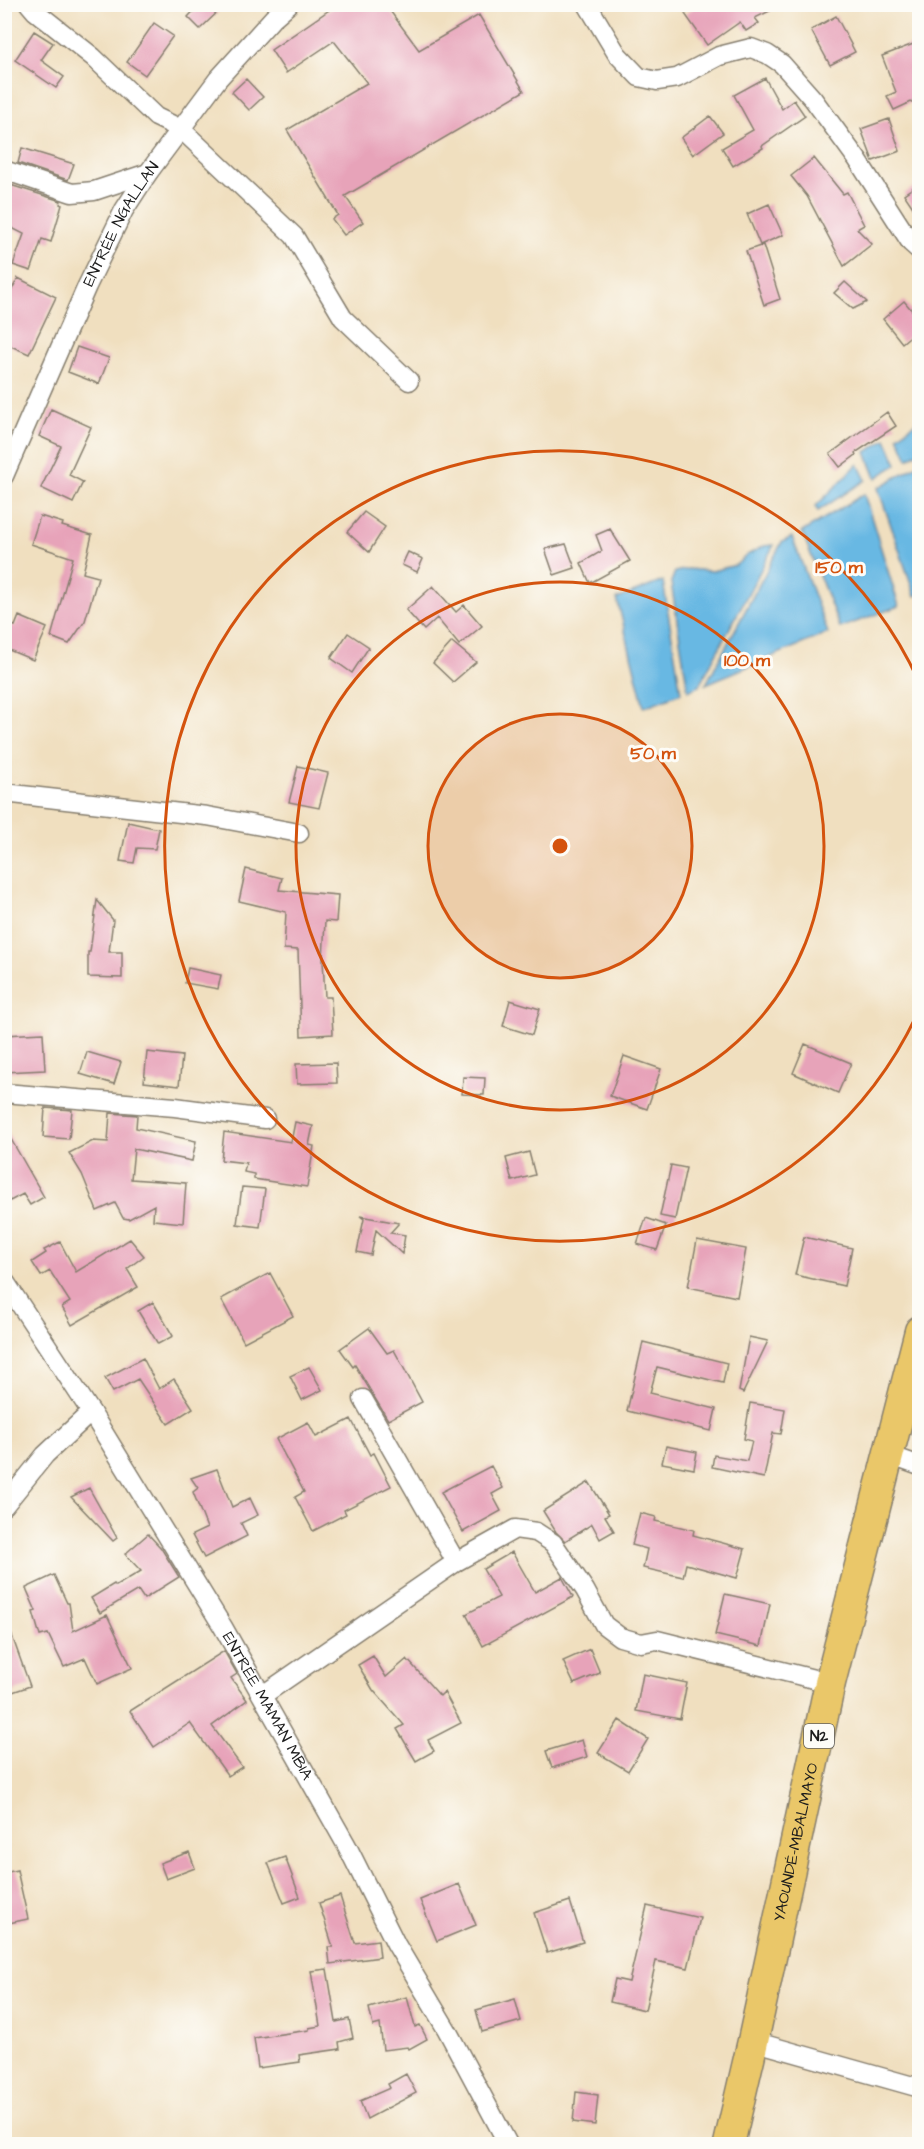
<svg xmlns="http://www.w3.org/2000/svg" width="924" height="2149" font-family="'Architects Daughter',sans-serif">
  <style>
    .water { fill: #68b8e3; stroke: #426a80; stroke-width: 1.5 }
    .building { fill: #e7a3b9 }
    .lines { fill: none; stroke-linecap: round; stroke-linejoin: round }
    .minor-casing { stroke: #867e6e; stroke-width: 21 }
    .trunk-casing { stroke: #867e6e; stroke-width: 33 }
    .minor { stroke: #fff; stroke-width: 18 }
    .trunk { stroke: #eac769; stroke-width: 30 }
    .ring { fill: none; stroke: #d4530e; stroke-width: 3 }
    .labels { text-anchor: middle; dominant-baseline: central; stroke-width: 6; stroke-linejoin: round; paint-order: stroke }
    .shield { fill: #fdfcf7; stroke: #605f5e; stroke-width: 1.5 }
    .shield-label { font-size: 15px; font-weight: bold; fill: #1c1c1c }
    .street-label { font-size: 16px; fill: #1c1c1c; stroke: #fdfcf7 }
    .centre { fill: #d4530e; stroke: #fdfcf7; stroke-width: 3 }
    .ring-label { font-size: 18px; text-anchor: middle; font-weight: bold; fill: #d4530e; stroke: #fdfcf7; stroke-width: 6; stroke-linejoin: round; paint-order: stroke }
  </style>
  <rect width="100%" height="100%" fill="#fdfcf7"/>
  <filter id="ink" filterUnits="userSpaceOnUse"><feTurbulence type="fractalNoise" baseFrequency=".0167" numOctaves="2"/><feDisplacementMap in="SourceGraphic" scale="12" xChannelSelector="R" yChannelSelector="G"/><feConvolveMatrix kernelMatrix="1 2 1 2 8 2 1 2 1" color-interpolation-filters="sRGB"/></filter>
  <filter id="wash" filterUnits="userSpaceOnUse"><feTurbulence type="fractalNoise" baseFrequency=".008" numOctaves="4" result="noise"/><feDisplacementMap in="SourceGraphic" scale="24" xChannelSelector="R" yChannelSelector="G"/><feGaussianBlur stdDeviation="1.35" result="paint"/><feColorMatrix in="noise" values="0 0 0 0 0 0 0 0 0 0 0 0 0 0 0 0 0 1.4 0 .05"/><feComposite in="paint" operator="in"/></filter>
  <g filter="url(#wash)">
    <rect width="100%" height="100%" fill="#f0dfbf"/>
    <path class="water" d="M918,421L919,426V452L908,459L898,436Z
      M886,439L897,464L876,478L866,452Z
      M858,464L866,480L818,511L815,507Z
      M919,464L920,594L915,596L878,488Z
      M864,494L899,606L840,628L802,532Z
      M792,537L828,633L706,684L782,542Z
      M774,545L699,686L688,691L671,582L675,572L688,569L712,571L736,565L747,555L764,546Z
      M663,581L681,693L644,707L617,599Z"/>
    <g id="blocks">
      <path class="building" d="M200,4H226L200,29L188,17Z
        M338,4H385L419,50L479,15L524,91L345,196L363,222L344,235L332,219L338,215L287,130L367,83L334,41L286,73L271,50Z
        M699,4H784L755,18L759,23L746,31L740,22L707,45L685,14Z
        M836,16L855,52L830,65L811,30Z
        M154,23L173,36L145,75L127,62Z
        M34,31L53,43L41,60L64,77L56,88L15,60Z
        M916,43L920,52V98L894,110L887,96L896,92L882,56Z
        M765,78L782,109L794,100L805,116L762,146L763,148L733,166L722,148L753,130L734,95Z
        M246,79L263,97L249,110L232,92Z
        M710,116L723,133L693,155L681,138Z
        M889,119L900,151L873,161L861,129Z
        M22,148L74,164L68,180L18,163Z
        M814,158L843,194L847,192L864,225L857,229L872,244L844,266L807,196L791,176Z
        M4,183L61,201L60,204L62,205L51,242L42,239L31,271L13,265L24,234L4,224Z
        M920,183V218L904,194Z
        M769,204L783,235L760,245L747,214Z
        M763,245L780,299L764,305L746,251Z
        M18,278L56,297L29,354L4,343V315L11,301L7,299Z
        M845,282L867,302L853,309L834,293Z
        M904,301L920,320V328L902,343L883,319Z
        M77,347L109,358L99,384L68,372Z
        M51,409L91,427L69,475L83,482L73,503L41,488L61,446L39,436Z
        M887,412L896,426L855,453L856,455L840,467L830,454Z
        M364,512L385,527L369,552L347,532Z
        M40,516L63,523L62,526L92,535L83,573L98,577L85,621L69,644L51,637L73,558L31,544Z
        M610,529L630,561L590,583L581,563L602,551L596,535Z
        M566,544L575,568L554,575L545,549Z
        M408,552L423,559L417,572L402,565Z
        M433,586L456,612L464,605L482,626L459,645L437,618L424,630L406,610Z
        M19,616L47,628L33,660L4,648V623L15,626Z
        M348,633L369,647L352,673L331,658Z
        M452,642L476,662L453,682L433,663Z
        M298,766L328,773L319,808L289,802Z
        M128,822L159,829L155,849L137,848L134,863L120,861Z
        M246,869L282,878L279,890L338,895L336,922L325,921L323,960L325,997H331L333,1034L301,1036L298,950L284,949L286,912L239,901Z
        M97,900L113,920L109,952H122V978L88,977V952H90Z
        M188,968L221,975L218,989L185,983Z
        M510,1000L540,1009L532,1035L503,1026Z
        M43,1033L45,1070L4,1072V1035Z
        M805,1044L851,1063L838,1093L793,1073Z
        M87,1052L121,1062L114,1084L80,1074Z
        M147,1052L182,1056L179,1086L144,1082Z
        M624,1056L661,1069L647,1109L610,1096Z
        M336,1063L337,1083L297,1084L296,1064Z
        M463,1077L485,1078L484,1095L462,1094Z
        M45,1108L72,1110L69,1139L43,1137Z
        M110,1113L137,1115L136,1128L196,1141L192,1161L134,1149L131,1179L186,1183L183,1223L153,1220L154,1205L129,1219L123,1218L115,1203L97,1211L82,1174L69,1153L93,1141L108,1142Z
        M295,1122L313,1126L309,1145L314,1146L307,1187L254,1179V1174L244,1172L246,1163L221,1160L224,1132L291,1142Z
        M4,1127L44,1197L30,1205L23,1194L10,1201L4,1192Z
        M529,1152L535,1175L512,1181L506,1158Z
        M671,1165L686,1168L675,1219L660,1216Z
        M242,1187L265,1189L260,1227L237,1224Z
        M360,1216L399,1223L390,1233L405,1235L402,1254L376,1230L371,1255L357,1252L364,1219Z
        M646,1218L666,1225L657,1250L637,1244Z
        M804,1237L852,1248L844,1286L795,1275Z
        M130,1239L144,1256L127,1269L138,1287L72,1325L62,1307L70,1302L50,1271L41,1276L32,1262L46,1253L44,1250L60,1242L76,1272Z
        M697,1240L746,1249L737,1297L688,1287Z
        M270,1273L293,1316L244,1342L221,1299Z
        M153,1302L173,1336L158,1344L138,1311Z
        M369,1328L387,1353L394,1350L422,1402L388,1420L355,1365L353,1367L340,1349Z
        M749,1337L768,1341L743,1393L739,1391Z
        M643,1342L727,1363L723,1383L657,1367L650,1393L716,1409L711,1431L627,1411Z
        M143,1358L159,1389L174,1379L193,1408L168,1424L138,1379L113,1392L105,1378Z
        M309,1367L322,1390L302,1400L290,1376Z
        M750,1403L785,1409L781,1434L773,1433L764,1478L712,1467L714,1455L747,1461L752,1441L744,1439Z
        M351,1419L370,1455L374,1453L391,1486L344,1510L346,1514L313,1531L295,1497L304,1492L276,1439L308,1422L316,1437Z
        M666,1446L697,1452L694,1469L662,1463Z
        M491,1466L503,1488L492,1494L501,1511L463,1532L441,1492Z
        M217,1469L232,1507L250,1498L258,1515L241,1523L247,1536L204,1558L192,1535L207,1528L193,1492L198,1488L191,1478Z
        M589,1482L609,1514L605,1516L614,1531L600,1539L592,1524L565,1541L556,1532L543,1511Z
        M89,1488L117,1538L113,1541L71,1497Z
        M640,1513L656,1517L655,1521L694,1530L693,1535L745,1549L737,1578L686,1564L683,1577L643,1568L647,1549L632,1545Z
        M148,1534L161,1548L179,1577L144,1599L138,1590L100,1613L91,1598L114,1584L116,1586L141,1571L125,1554Z
        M512,1552L535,1592L562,1577L573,1597L483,1646L466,1614L499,1597L483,1569Z
        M54,1575L67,1603H69L73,1631L107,1615L132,1668L97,1684L85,1658L64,1667L48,1634L40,1636L33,1612L36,1611L26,1588Z
        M725,1594L770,1604L761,1646L715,1635Z
        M7,1622L30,1686L4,1695V1623Z
        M590,1649L600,1673L574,1684L563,1661Z
        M224,1651L237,1674L231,1678L247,1700L212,1726L242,1767L228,1776L190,1723L154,1747L130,1711Z
        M373,1656L386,1677L407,1659L440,1696L444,1692L461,1723L428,1740L434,1751L416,1761L397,1729L404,1725L373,1690L358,1665Z
        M643,1674L687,1683L680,1719L636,1711Z
        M619,1720L648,1739L628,1771L598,1753Z
        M582,1740L587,1757L552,1768L546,1751Z
        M189,1852L195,1868L166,1879L160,1863Z
        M285,1857L300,1897L284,1903L268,1863Z
        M17,1870L28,1919L4,1924V1873Z
        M459,1884L476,1925L437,1941L420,1900Z
        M340,1896L355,1943L378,1940L380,1957L330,1964L328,1947H333L319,1903Z
        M570,1901L583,1942L547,1953L534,1913Z
        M647,1906L700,1918L688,1968L656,1961L645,2010L610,2002L615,1979L629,1982Z
        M327,1969L336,2022L349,2019L353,2038L339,2042L340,2049L299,2055L300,2062L258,2068L254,2038L309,2030V2028L320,2026L311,1971Z
        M407,1997L415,2027L420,2025L427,2039L409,2049L408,2047L383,2050L380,2024L373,2026L369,2008Z
        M515,1999L521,2021L482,2032L476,2010Z
        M406,2074L416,2093L367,2119L360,2101L390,2088L388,2084Z
        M576,2092L598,2095L595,2125L573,2122Z"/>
    </g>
  </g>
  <g filter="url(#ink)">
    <use href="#blocks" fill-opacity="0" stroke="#867e6e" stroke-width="1.5"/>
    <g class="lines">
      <defs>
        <g id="minor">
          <path d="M29,4L35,11L93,57L156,117L181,129L294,236L343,318L409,381"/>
          <path d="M587,4L617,54L639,77L657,81L677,78L719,56L751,48L767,54L782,64L813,99L857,159L911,243L920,251"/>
          <path d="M4,170L72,193L94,191L148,173"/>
          <path id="s1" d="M4,476L87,286L124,210L148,173L218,79L273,18L289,4"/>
          <path d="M4,793L207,816L299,833"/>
          <path d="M4,1093L175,1107L265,1119"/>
          <path id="s2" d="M4,1280L91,1412L223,1627L347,1846L396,1944L447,2030L508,2144"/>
          <path d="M363,1399L456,1562"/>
          <path d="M889,1455L920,1466"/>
          <path d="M4,1506L45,1455L91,1412"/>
          <path d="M263,1695L456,1562L515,1529L536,1532L553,1543L585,1590L604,1625L620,1637L641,1643L657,1640L830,1683"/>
          <path d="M753,2041L920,2088"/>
        </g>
        <g id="trunk">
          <path id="s3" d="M729,2144L753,2041L830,1683L920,1331"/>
        </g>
      </defs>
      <use href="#minor" class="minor-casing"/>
      <use href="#trunk" class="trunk-casing"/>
      <use href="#minor" class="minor"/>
      <use href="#trunk" class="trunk"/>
    </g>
  </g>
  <circle cx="560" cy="846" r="132" fill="#d4530e" fill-opacity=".12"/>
  <g class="ring">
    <circle cx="560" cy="846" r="132"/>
    <circle cx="560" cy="846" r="264"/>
    <path d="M919 1010A395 395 0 1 1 919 682"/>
  </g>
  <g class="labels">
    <rect class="shield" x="804" y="1724" width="30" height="24" rx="4.5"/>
    <g class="shield-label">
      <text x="819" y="1736">N2</text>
    </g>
    <g class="street-label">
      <text stroke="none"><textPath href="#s1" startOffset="278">ENTRÉE NGALLAN</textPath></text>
      <text stroke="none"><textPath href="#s2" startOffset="501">ENTRÉE MAMAN MBIA</textPath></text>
      <text stroke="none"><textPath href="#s3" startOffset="309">YAOUNDÉ-MBALMAYO</textPath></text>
    </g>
  </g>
  <circle cx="560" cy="846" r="9" class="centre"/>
  <g class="ring-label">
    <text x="839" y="573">150 m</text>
    <text x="747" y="666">100 m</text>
    <text x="653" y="759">50 m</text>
  </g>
  <rect width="924" height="2149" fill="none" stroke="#fdfcf7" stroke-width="24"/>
</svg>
